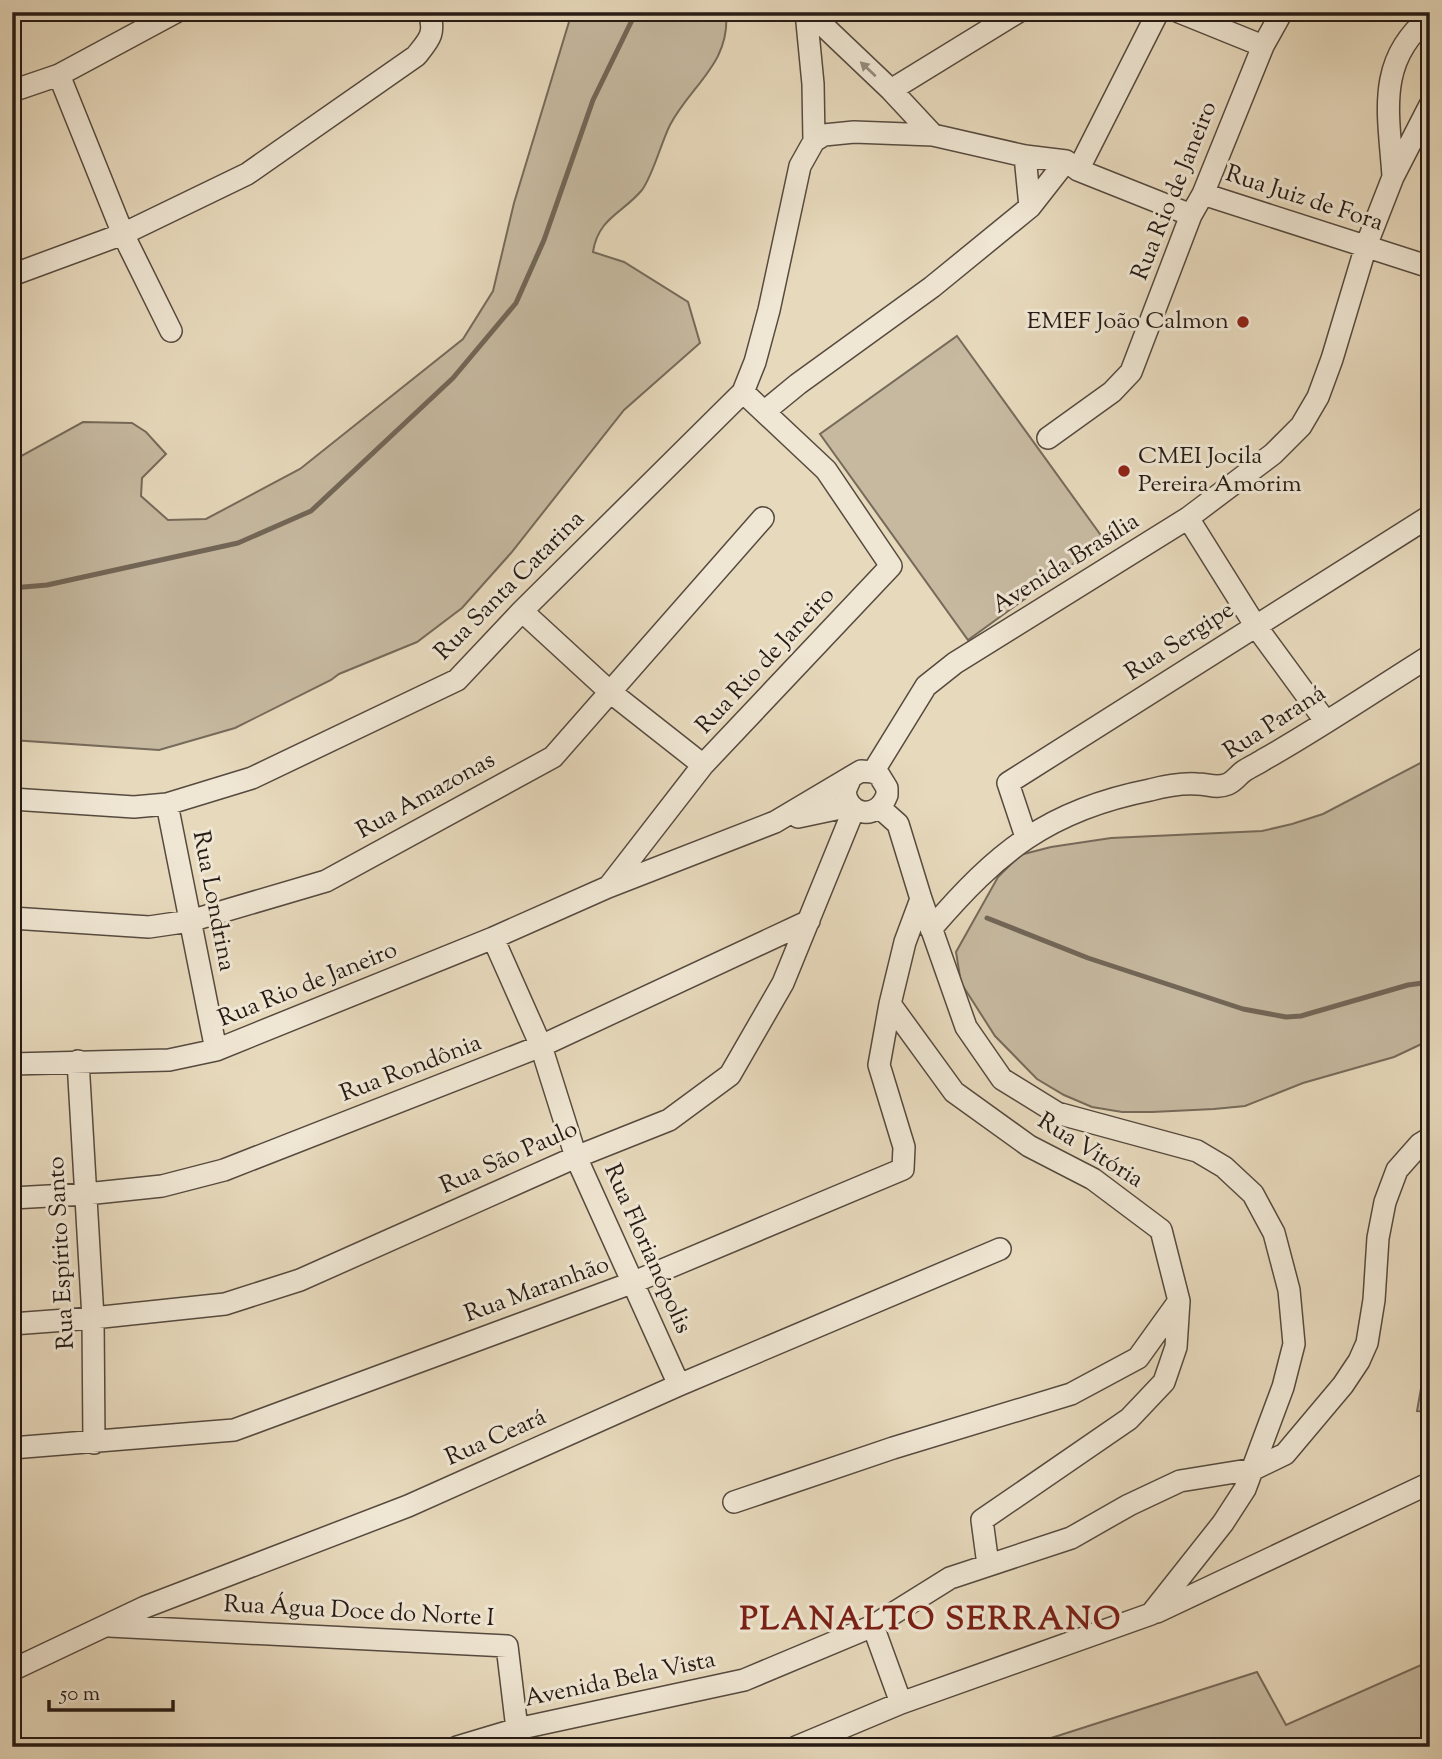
<svg xmlns="http://www.w3.org/2000/svg" width="1442" height="1759" font-family="'Sorts Mill Goudy',serif">
  <style>
    .green { fill: #c6b9a0; stroke: #766a5a; stroke-width: 2 }
    .lines { fill: none; stroke-linecap: round; stroke-linejoin: round }
    .stream { stroke: #726657; stroke-width: 5 }
    .minor-casing { stroke: #564a3f; stroke-width: 24 }
    .minor { stroke: #efe6d3; stroke-width: 21 }
    .oneway { fill: #958b7e }
    .poi-dot { fill: #8f2418; stroke: #efe6d3; stroke-width: 2.5 }
    .labels { text-anchor: middle; dominant-baseline: central; stroke-width: 6; stroke-linejoin: round; paint-order: stroke }
    .street-label { font-size: 24px; fill: #261b15; stroke: #efe6d3 }
    .poi-label { font-size: 24px; fill: #261b15; stroke: #efe6d3; text-anchor: end }
    .district-label { font-size: 32px; font-weight: bold; letter-spacing: 2px; fill: #7a1f14; stroke: #efe6d3 }
  </style>
  <rect width="100%" height="100%" fill="#e7d9bc"/>
  <filter id="stains"><feTurbulence type="fractalNoise" baseFrequency=".00286" numOctaves="4"/><feColorMatrix values="0 0 0 0 .2 0 0 0 0 .09 0 0 0 0 .02 0 0 0 .5 -.17"/></filter>
  <radialGradient id="worn" r=".72"><stop offset=".6" stop-color="#630" stop-opacity="0"/><stop offset="1" stop-color="#630" stop-opacity=".3"/></radialGradient>
  <path class="green" d="M572,12H726C731,63 691,85 670,125C661,143 653,175 642,190C623,213 598,218 593,252L624,262L688,302L700,343L624,410L511,553L462,608L417,642L339,674L331,680L235,728L159,750L12,740V461L83,422L132,423L146,432L166,454L142,478L141,496L168,520L206,519L300,469L463,339L493,291L514,203Z
    M957,336L1105,541L968,640L820,434Z
    M1430,758V1040L1394,1057L1303,1083L1245,1106L1214,1109L1152,1112H1122L1092,1107L1064,1095L1037,1079L995,1036L961,983L956,952L998,877L1020,855L1051,847L1111,838L1262,831L1292,824L1323,814Z
    M1430,1337V1412L1417,1411Z
    M1430,1661V1747H1023L1257,1672L1286,1725Z"/>
  <g class="lines">
    <path class="stream" d="M12,588L47,585L238,543L311,511L453,378L516,303L544,240L593,100L636,12
      M987,918L1088,958L1243,1009L1286,1017L1301,1016L1408,985L1430,982"/>
    <defs>
      <path id="minor" d="M806,12L813,84L814,141
        M809,12L891,90L933,135
        M1179,12L1263,46
        M59,75L123,234L171,331
        M891,90L1018,12
        M12,91L59,75L176,12
        M1025,156L1030,207
        M1078,170L1158,12
        M1393,176C1389,115 1375,61 1430,17
        M1203,194L1430,267
        M12,275L123,234L247,174L416,56C429,40 436,34 429,12
        M765,411L798,384L932,287L1030,207L1066,161
        M1048,438L1112,392L1131,372L1191,215L1203,194L1263,46L1282,12
        M1188,518L1255,625L1326,722
        M522,611L609,691L703,765
        M873,772L926,686L955,663L1188,518L1273,454L1301,426L1318,397L1332,359L1366,246L1393,177L1430,105
        M12,799L134,807L167,804L252,778L457,680L522,611L743,392L755,362L769,310L800,166L814,141L824,135L854,132L933,135L1025,156L1066,161L1078,170L1191,215
        M167,804L216,1050
        M798,817L850,806
        M1026,837L1008,783L1430,516
        M610,885L703,765L891,566L826,470L743,392
        M921,899L905,942L890,1004L954,1092L1029,1146L1093,1179L1161,1230L1179,1301L1176,1347L1164,1382L1129,1419L982,1520L988,1565
        M12,918L149,927L190,921L326,881L553,757L763,518
        M931,929C997,852 1048,810 1150,790C1165,786 1181,783 1197,784C1209,784 1216,789 1228,784C1235,781 1238,775 1244,771C1250,767 1257,764 1263,760C1320,728 1374,691 1430,656
        M493,938L541,1046L576,1157L679,1385
        M78,1061L93,1318L94,1443
        M12,1064L169,1060L216,1050L493,938L608,887L775,822L861,771L873,772L879,775L887,788V795C878,820 848,817 845,791L851,777
        M12,1198L86,1194L162,1186L224,1170L541,1046L809,921
        M12,1324L93,1318L225,1304L300,1280L576,1157L669,1120L730,1075L783,983L854,809
        M12,1448L234,1430L634,1282L903,1169L904,1147L879,1065L890,1004
        M734,1502L893,1448L1071,1394L1138,1358L1179,1301
        M1157,1612L1430,1483
        M109,1626L507,1646L517,1729L523,1747
        M873,1626L901,1703
        M12,1670L145,1607L408,1506L679,1385L1000,1249
        M457,1747L517,1729L744,1680L873,1626L950,1578L1071,1538L1129,1505L1180,1481L1254,1469L1285,1454L1343,1385L1359,1361L1367,1343L1374,1300L1378,1238L1385,1202L1397,1170L1420,1144L1430,1138
        M796,1747L901,1703L1151,1614L1223,1523L1245,1489L1283,1387L1294,1344L1289,1290L1274,1233L1253,1194L1224,1167L1197,1151L1057,1113L1002,1079L966,1027L921,899L898,824L880,808"/>
    </defs>
    <use href="#minor" class="minor-casing"/>
    <use href="#minor" class="minor"/>
  </g>
  <defs><path id="oneway-solid" d="M-6-.8H1V-3.2L6.5 0L1 3.2V.8H-6Z" transform="scale(1.75)"/></defs>
  <use class="oneway" href="#oneway-solid" transform="translate(868 69) rotate(-137)"/>
  <g class="poi-dot">
    <circle cx="1243" cy="322" r="7"/>
    <circle cx="1124" cy="471" r="7"/>
  </g>
  <g class="labels">
    <g class="street-label">
      <text transform="translate(1175 191) rotate(-68)">Rua Rio de Janeiro</text>
      <text transform="translate(1304 199) rotate(18)">Rua Juiz de Fora</text>
      <text transform="translate(1066 564) rotate(-32)">Avenida Brasília</text>
      <text transform="translate(510 586) rotate(-45)">Rua Santa Catarina</text>
      <text transform="translate(1180 642) rotate(-33)">Rua Sergipe</text>
      <text transform="translate(766 661) rotate(-47)">Rua Rio de Janeiro</text>
      <text transform="translate(1275 723) rotate(-33)">Rua Paraná</text>
      <text transform="translate(426 796) rotate(-29)">Rua Amazonas</text>
      <text transform="translate(213 901) rotate(79)">Rua Londrina</text>
      <text transform="translate(308 985) rotate(-22)">Rua Rio de Janeiro</text>
      <text transform="translate(411 1069) rotate(-21)">Rua Rondônia</text>
      <text transform="translate(1090 1151) rotate(32)">Rua Vitória</text>
      <text transform="translate(509 1158) rotate(-24)">Rua São Paulo</text>
      <text transform="translate(647 1249) rotate(66)">Rua Florianópolis</text>
      <text transform="translate(62 1253) rotate(-93)">Rua Espírito Santo</text>
      <text transform="translate(537 1290) rotate(-20)">Rua Maranhão</text>
      <text transform="translate(496 1438) rotate(-24)">Rua Ceará</text>
      <text transform="translate(359 1612) rotate(3)">Rua Água Doce do Norte I</text>
      <text transform="translate(620 1680) rotate(-12)">Avenida Bela Vista</text>
    </g>
    <g class="poi-label">
      <text x="1229" y="322">EMEF João Calmon</text>
      <text x="1138" y="457" text-anchor="start">CMEI Jocila<tspan x="1138" dy="28">Pereira Amorim</tspan></text>
    </g>
    <g class="district-label">
      <text x="931" y="1621">PLANALTO SERRANO</text>
    </g>
  </g>
  <rect width="1442" height="1759" fill="none" stroke="#e7d9bc" stroke-width="42"/>
  <rect x="14" y="14" width="1414" height="1731" fill="none" stroke="#261b15" stroke-width="3.5"/>
  <rect x="21" y="21" width="1400" height="1717" fill="none" stroke="#261b15" stroke-width="2"/>
  <path d="M49 1700v10h124v-10" fill="none" stroke="#261b15" stroke-width="3.5"/>
  <text x="60" y="1700" font-size="21" fill="#261b15" stroke="#efe6d3" stroke-width="5" paint-order="stroke">50 m</text>
  <rect width="100%" height="100%" filter="url(#stains)"/>
  <rect width="100%" height="100%" fill="url(#worn)"/>
</svg>
